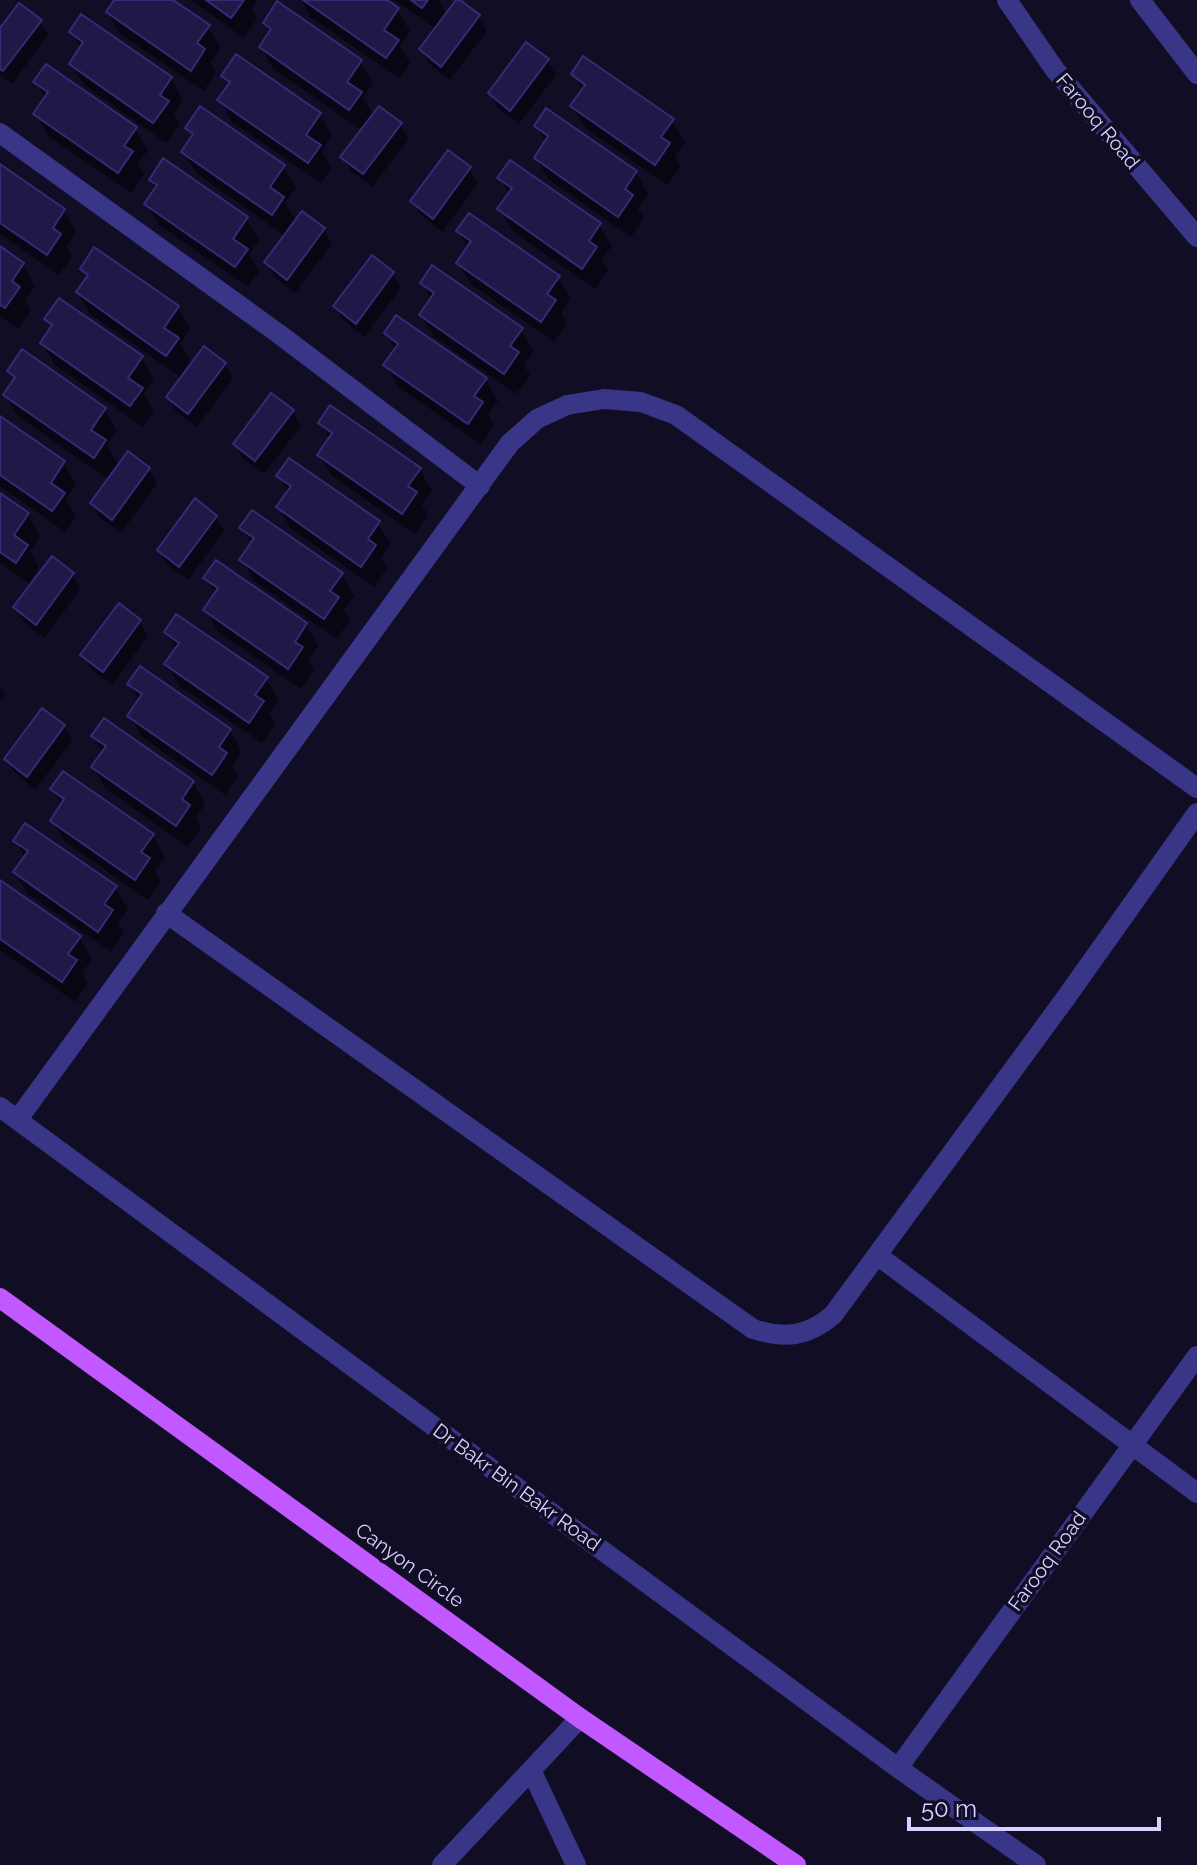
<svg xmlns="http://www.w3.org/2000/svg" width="1197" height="1865" font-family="Raleway,sans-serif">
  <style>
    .shadow { fill: #0007 }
    .building { fill: #221847; stroke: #382975; stroke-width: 2 }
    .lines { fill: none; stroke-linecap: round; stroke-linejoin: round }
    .minor { stroke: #393587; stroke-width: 20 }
    .major { stroke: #c258ff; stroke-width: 20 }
    .labels { text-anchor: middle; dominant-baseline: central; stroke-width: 7; stroke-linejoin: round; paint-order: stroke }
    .street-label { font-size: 20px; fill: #d7d1ff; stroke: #110d25 }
  </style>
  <rect width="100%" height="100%" fill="#110d25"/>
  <path class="shadow" d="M116,0H170L208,27L221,48L211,62L216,72L204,91L120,34L108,12Z
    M190,0H258L252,9L257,19L244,38Z
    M301,0H384L397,10L410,31L400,46L410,63L399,78L310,17Z
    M394,0H439L447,15L478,17L487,31L450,80L429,64L421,50L436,29Z
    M40,21L48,35L12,84L0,75V31Z
    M265,23L360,62L373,83L363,98L374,116L400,124L409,139L372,187L351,171L343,157L363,131L273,69L261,47L270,32Z
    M71,32L171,78L183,100L174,114L180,124L166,143L84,85L71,64L81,49Z
    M548,61L556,75L519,124L498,108L490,94Z
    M573,74L672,121L685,142L675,156L681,166L667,185L585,128L572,106L583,91Z
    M224,76L320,115L332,136L322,151L332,168L321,183L232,122L220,100L229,86Z
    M36,82L135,129L148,150L138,164L144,174L131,193L48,136L35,114L45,99Z
    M536,126L636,172L648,194L638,209L644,218L631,237L548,179L536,158L546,143Z
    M187,128L283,167L296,188L285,203L297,222L324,229L332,244L295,293L274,277L266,263L286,237L196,173L183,152L193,138Z
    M0,167L64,211L76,232L67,247L72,257L59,275L0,234Z
    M469,168L478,183L442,232L421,215L412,201Z
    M500,178L599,225L612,246L602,260L608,270L595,289L512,231L500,209L509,195Z
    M151,180L246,218L259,240L249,254L259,272L248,287L159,225L147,204L157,190Z
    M459,231L558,277L571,299L561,313L567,323L554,342L471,284L458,263L468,248Z
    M0,248L23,264L35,286L25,300L31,310L18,329L0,316Z
    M82,269L178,308L190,329L180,344L190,361L182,373L185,375L225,364L233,379L197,427L176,412L168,397L182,378L90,314L78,293L88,278Z
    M393,274L401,288L364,337L344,321L335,307Z
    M422,283L521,330L534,351L524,365L530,375L516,394L434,337L421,315L432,300Z
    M46,319L142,358L154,379L144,394L154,411L143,427L55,365L42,343L52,329Z
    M386,333L486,380L498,401L488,415L494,425L481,444L398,387L386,365L396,350Z
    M9,371L105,410L117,431L107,445L119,466L128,454L149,470L157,484L121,533L100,518L92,503L109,480L18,416L5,395L15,381Z
    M292,411L301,426L264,474L243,459L235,444Z
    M0,419L64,463L76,484L66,499L76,516L65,532L0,486Z
    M320,423L420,469L432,491L422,505L428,515L415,534L332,476L319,455L330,440Z
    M279,476L378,523L391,544L381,558L387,568L374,587L291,529L279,508L288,493Z
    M0,495L28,514L40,536L30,551L39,568L29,583L0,563Z
    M216,517L224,531L188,580L167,565L159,550Z
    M242,528L341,574L354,596L344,610L350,620L337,639L254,581L242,560L252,545Z
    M52,559L73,575L81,589L44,638L24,622L15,608Z
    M206,578L306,624L318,646L308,661L314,670L301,689L218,632L206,610L216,596Z
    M119,606L140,622L148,636L112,685L91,669L83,655Z
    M167,632L266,679L279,700L269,714L275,724L262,743L179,686L166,664L177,649Z
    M130,684L230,730L242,752L232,767L238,776L225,795L142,737L130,716L140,701Z
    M0,685L5,694L0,700Z
    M64,726L72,741L35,790L15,773L6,759Z
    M93,736L193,782L205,804L196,818L201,828L188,847L106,789L93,768L103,753Z
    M53,789L152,835L165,857L155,871L161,881L148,900L65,842L52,821L62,806Z
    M16,841L115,888L128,909L118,923L124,933L111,952L28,894L15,873L25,858Z
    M0,883L79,938L92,959L82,973L88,983L75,1002L0,950Z"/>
  <path class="building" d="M114,0H173L210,25L197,43L205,49L191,71L106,12Z
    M206,0H244L231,18Z
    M303,0H387L399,8L384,30L399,40L386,58Z
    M411,0H428L422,8Z
    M456,0H460L480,15L441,67L419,49Z
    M277,1L362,60L347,82L362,92L349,110L259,47L271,29L263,23Z
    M19,3L42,20L3,71L0,69V28Z
    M81,14L172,77L160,95L169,101L153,123L69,64L83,42L69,32Z
    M526,42L549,59L510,111L488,93Z
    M236,54L321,113L306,135L321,145L308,163L217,100L230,82L221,76Z
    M583,56L674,119L661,137L670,143L655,165L570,106L585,85L571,74Z
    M46,64L137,127L124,146L133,151L118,173L33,114L48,92L33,82Z
    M200,106L285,165L270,187L284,197L272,215L181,152L193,134L185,128Z
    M379,106L402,123L363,174L340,157Z
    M546,108L637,171L625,189L633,195L618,217L534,158L548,136L534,126Z
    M448,150L471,167L433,219L410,201Z
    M163,158L248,217L233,239L248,249L235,267L144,204L157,185L149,180Z
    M510,160L601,223L589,241L597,247L582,269L497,209L512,188L497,178Z
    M0,164L65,209L53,228L61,234L47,255L0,223Z
    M302,211L325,228L287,280L264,262Z
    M469,213L560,276L547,294L556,300L541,322L456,263L471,241L456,231Z
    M0,246L24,263L12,281L20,287L5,308L0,305Z
    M94,247L179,306L164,328L179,338L166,356L76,292L88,275L80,269Z
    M372,255L394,272L356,324L333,306Z
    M432,265L523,328L510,346L519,352L504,374L419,315L434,293L420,283Z
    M59,298L143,356L128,378L143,388L130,406L40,343L52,325L44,319Z
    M396,315L487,378L474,396L483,402L468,424L383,365L398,344L384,333Z
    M204,346L226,363L188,414L166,397Z
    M22,349L106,408L91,430L106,440L94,458L3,395L15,377L7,371Z
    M271,393L294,410L255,461L233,444Z
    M330,405L421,468L408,486L417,492L402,514L317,455L332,433L318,423Z
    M0,416L65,461L51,483L65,493L52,511L0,475Z
    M128,451L150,468L112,520L90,503Z
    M289,458L380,521L368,539L376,545L361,567L276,507L291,486L276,476Z
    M0,493L29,513L14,535L28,545L16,563L0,552Z
    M195,498L217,516L179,567L157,550Z
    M252,510L343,573L330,591L339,597L324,619L239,560L254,538L239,528Z
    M52,556L74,573L36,625L13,607Z
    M216,560L307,623L295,642L303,647L288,669L203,610L218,588L203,578Z
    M119,603L141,620L103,672L80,655Z
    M176,614L268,677L255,695L264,701L249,723L164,664L179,643L164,632Z
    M140,666L231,729L219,747L227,753L212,775L127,716L142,694L127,684Z
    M42,708L65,725L27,777L4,759Z
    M104,718L194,781L182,799L190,805L176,826L91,767L106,746L91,736Z
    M63,771L154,834L141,852L150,858L135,880L50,821L64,799L50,789Z
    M25,823L117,886L104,904L113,910L98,932L13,872L28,851L13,841Z
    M0,880L81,936L68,954L77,960L62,982L0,939Z"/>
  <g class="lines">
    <path class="minor" d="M1007,0L1055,70L1197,237
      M1140,0L1197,74
      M0,133L279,334L480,486
      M166,913L753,1329C785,1339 807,1337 833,1315L1065,999L1197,813
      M0,1107L898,1768L1036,1865
      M18,1119L510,443L537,419L567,405L604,399L641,402L676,415L1197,788
      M877,1255L1197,1493
      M898,1768L1197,1356
      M531,1770L576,1865
      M442,1865L580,1718"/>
    <path class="major" d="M0,1298L580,1718L796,1865"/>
  </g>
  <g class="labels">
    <g class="street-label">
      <text transform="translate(1098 121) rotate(50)">Farooq Road</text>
      <text transform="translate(517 1487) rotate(36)">Dr Bakr Bin Bakr Road</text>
      <text transform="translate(1047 1561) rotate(-54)">Farooq Road</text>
      <text transform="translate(410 1565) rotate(36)">Canyon Circle</text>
    </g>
  </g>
  <path d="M909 1817v12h250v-12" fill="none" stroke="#d7d1ff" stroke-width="4"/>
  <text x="921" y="1817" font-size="24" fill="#d7d1ff" stroke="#110d25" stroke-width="6" paint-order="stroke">50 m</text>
</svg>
